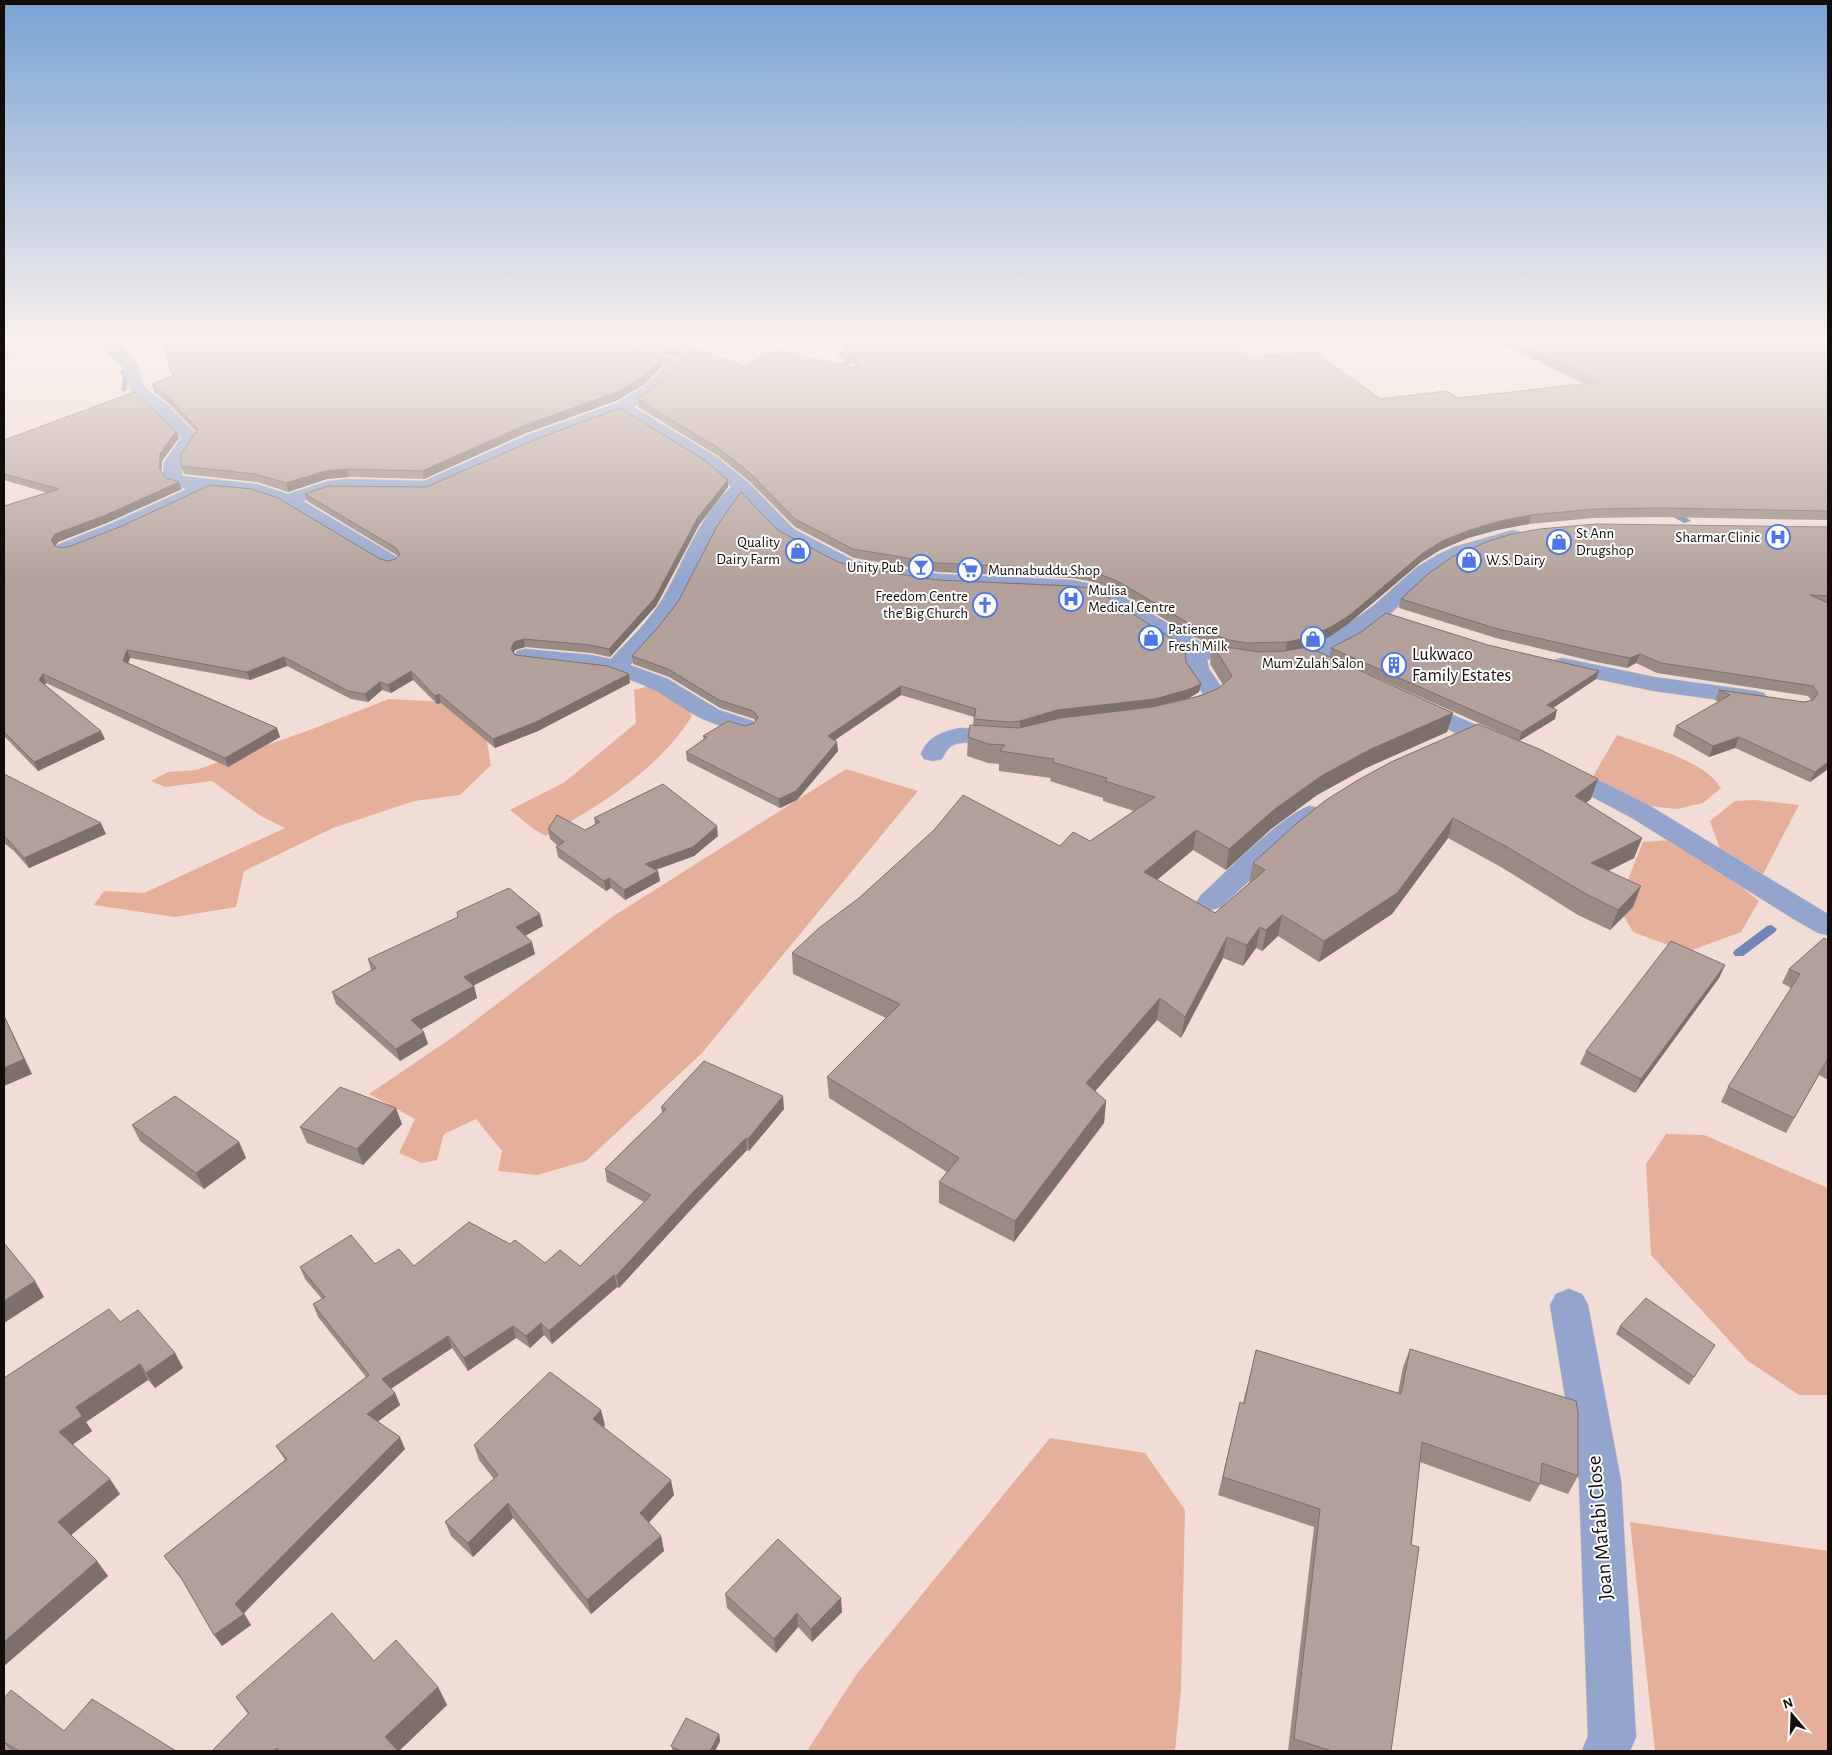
<svg xmlns="http://www.w3.org/2000/svg" width="1832" height="1755" font-family="'Alegreya Sans',sans-serif">
  <style>
    .green { fill: #e6af9c }
    .lines { fill: none; stroke-linecap: round; stroke-linejoin: round }
    .stream { fill: #7186b7; fill-rule: evenodd }
    .minor-casing { stroke: #cdbcb5; stroke-width: 1 }
    .minor { fill: #93a5cd; fill-rule: evenodd }
    .wall { fill: #9a8a84; fill-rule: evenodd }
    .shaded-wall { fill: #7d706c }
    .building { fill: #b3a09a; stroke: #7d706c }
    .labels { text-anchor: middle; dominant-baseline: central; stroke-width: 4; stroke-linejoin: round; paint-order: stroke }
    .far-poi-label { font-size: 15px; fill: #120c0a; stroke: #fff; text-anchor: start }
    .poi-label { font-size: 18px; fill: #120c0a; stroke: #fff; text-anchor: start }
    .near-street-label { font-size: 21px; fill: #120c0a; stroke: #fff }
  </style>
  <rect width="100%" height="100%" fill="#f1ddd6"/>
  <path class="green" d="M4,339H14L16,353L4,363Z
    M649,686L683,702L692,716C657,771 601,804 546,836L535,830L510,810L565,782L636,723L634,690Z
    M389,699L463,703L482,713L491,765L460,795L414,801L333,828L244,871L236,907L175,917L94,905L104,891L144,893L285,828L261,816L212,781L165,787L151,781L168,772L196,770L307,731Z
    M1617,735C1647,746 1704,760 1721,788L1703,803L1677,809L1640,805L1592,778Z
    M846,769L918,791L702,1053L586,1161L537,1175L498,1171L502,1151L476,1119L444,1134L437,1160L422,1163L399,1153L415,1119L369,1094L456,1035L612,917Z
    M1755,800L1799,805L1761,878L1720,849L1710,821L1735,801Z
    M1671,840L1714,865L1759,901L1741,932L1687,952L1633,932L1608,889L1627,882L1643,842Z
    M1666,1134L1704,1135L1828,1188V1395H1799L1748,1361L1651,1255L1646,1164Z
    M1050,1438L1145,1453L1185,1510L1181,1690L1175,1751H807L856,1675Z
    M1630,1522L1828,1551V1751H1655Z"/>
  <g class="lines">
    <path class="stream" d="M95,339H101L123,363V365H119Z
      M852,339H858L844,355L855,358L842,371H838V369L847,359L837,356Z
      M123,369L125,370L129,377L127,390L124,392L121,390L123,377L120,371Z
      M1667,508H1673L1691,521L1684,523L1668,514L1666,510Z
      M1771,925L1777,929L1775,932L1743,956H1735L1733,953L1735,950L1767,926Z"/>
    <defs>
      <path id="minor" d="M101,339H116L138,365L144,387L168,405L199,437L182,462V476L257,484L288,494L328,481L349,479L424,481L527,435L617,403L646,385L666,366L598,342L595,339H617L678,360L683,367L658,391L634,407L717,457L749,483L794,529L853,560L869,564L938,574L1072,580L1105,587L1112,589L1136,605L1206,645L1224,650L1286,654L1301,651L1348,624L1373,606L1417,567L1437,555L1454,547L1513,530L1520,532L1523,536L1520,540C1489,549 1458,556 1432,575C1417,586 1404,602 1390,614C1373,629 1337,653 1316,662C1287,674 1236,668 1207,659L1209,669L1227,695C1217,708 1195,717 1179,713L1175,708L1179,703L1203,694C1195,681 1181,670 1186,652L1120,615L1098,598L1072,592L938,586L867,576L839,568L780,537L742,497C713,525 703,565 684,598C669,623 650,644 630,665L668,679L719,710L753,721L757,726L753,731C740,735 726,728 713,723C691,716 673,700 652,689C612,669 569,667 525,663L517,661L514,656L517,651L525,649L591,655L611,659C629,639 649,622 663,598C685,560 698,518 731,487L705,465L621,413L539,443L434,491L427,493L349,491L330,492L303,501L397,557L400,561L397,565L390,567L383,565L281,504L255,495L212,491L124,532L66,554L59,552L56,548L59,544L110,524L187,489L170,484L163,476L164,462L181,438L156,413L131,392L122,366Z
        M1562,658L1654,677L1756,691L1764,693L1768,698L1764,703L1756,705L1654,691L1554,670L1551,665L1554,660Z
        M1416,699L1509,739L1512,744L1509,749L1500,751L1491,749L1408,711L1404,706L1408,701Z
        M960,728L978,729L1014,735L1017,740L1014,745C996,749 960,735 948,749C945,752 944,756 942,759L933,761L924,759L921,754C928,736 942,732 960,728Z
        M1562,763L1571,766L1650,806L1828,914V935L1818,933L1792,918L1632,818L1553,776L1549,771L1553,766Z
        M1310,806L1319,808L1323,814L1319,820L1288,845L1221,907L1211,910L1201,907L1197,901L1201,895C1224,874 1284,813 1310,806Z
        M1569,1289L1582,1294L1588,1305L1621,1481L1636,1737L1630,1751H1582L1588,1736L1579,1481L1550,1305L1556,1294Z"/>
    </defs>
    <use href="#minor" class="minor-casing"/>
    <use href="#minor" class="minor"/>
  </g>
  <path class="wall" d="M622,339H667L744,366L855,367L838,339H1229L1249,357L1380,399L1458,398L1585,384L1491,339H1828V520L1656,517L1593,518L1529,524L1497,530L1468,538L1440,550L1421,562L1348,624L1329,637L1308,647L1300,649L1329,657L1331,648L1488,645L1599,671L1596,679L1553,708L1555,719L1519,741L1591,799L1586,803L1642,838L1634,858L1608,871L1633,907L1610,930L1578,915L1501,867L1448,838L1392,914L1319,962L1278,936L1262,951L1256,948L1243,966L1223,958L1181,1038L1157,1020L1095,1091L1106,1101L1104,1123L1014,1242L939,1203V1182L947,1172L829,1098L827,1077L886,1018L793,974L792,953L1060,846L1090,841L1134,811L1103,801V798L1050,781L1051,778L999,771V764L988,763L967,756L968,737L973,725L974,717L901,695L835,740L838,751L797,800L780,808L687,761L686,752L704,740L703,736L754,723L755,721L754,719L720,708L669,677L633,664L632,656L779,531L838,562L1186,662L1201,684L1199,692L1189,698L1171,703L1200,696L1219,688L1223,685L1210,664L1213,645L1218,646L1194,637L1118,591L1094,582L1072,578L938,572L854,558L795,527L750,482L718,456L638,407L637,399L658,384L682,362L679,358ZM1337,660L1510,737L1253,863L1249,883L1215,913L1157,880L1193,850L1226,870L1271,829L1317,795L1366,768L1447,732L1453,713Z
    M662,367L645,384L616,401L526,433L424,479L349,477L327,479L288,492L257,482L184,474L181,466L196,432L169,404L154,392L152,384L173,376Z
    M179,438L162,461L161,472L166,478L182,489L109,522L58,542L56,546L63,548L380,559L388,561L396,559L398,556L307,501L305,494L426,487L728,480V487L699,525L656,606L610,657L591,653L525,647L515,650L514,653L515,655L630,683L538,731L495,748L441,703L437,704L413,680L391,693L382,690L368,702L351,699L287,666L250,680L130,658L128,663L277,728L280,737L228,767L46,683L45,685L105,739L38,771L4,736V506L48,493L4,480V440Z
    M1828,527V769L1810,782L1735,748L1709,757L1673,736L1676,726L1719,702L1715,700L1719,690L1804,702L1811,700L1808,696L1657,673L1636,663L1627,668L1596,662L1496,638L1399,608L1401,599Z
    M4,774L106,834L29,868L14,851L4,843Z
    M594,818L718,836L694,856L656,870L658,871L660,881L625,900L611,888L606,891L558,857L556,847L558,846L550,839L548,829L585,830L595,824Z
    M543,926L525,936L535,954L474,985L477,998L421,1029L428,1044L400,1061L336,1004L332,992L371,970L368,959Z
    M1828,940V1080L1819,1075L1786,1133L1721,1102L1728,1087L1791,988L1782,983L1789,969Z
    M1725,965L1719,978L1635,1093L1580,1064L1586,1051Z
    M661,1107L784,1109L749,1151L747,1150L697,1203L619,1288L617,1287L552,1344L544,1335L530,1348L516,1338L468,1371L452,1348L391,1389L395,1393L400,1405L378,1421L405,1449L244,1613L251,1625L222,1646L185,1584L172,1567L164,1556L285,1460L276,1446L366,1377L318,1317L313,1304L322,1299L305,1279L300,1267L375,1264L414,1266L545,1263L580,1266L644,1202L607,1182L605,1169L662,1113Z
    M402,1124L363,1165L307,1143L300,1127Z
    M132,1125L239,1142L246,1158L204,1189L140,1141Z
    M120,1322L175,1353L183,1368L155,1388L148,1380L86,1422L92,1431L73,1444L120,1494L71,1535L97,1561L108,1576L4,1666V1378Z
    M1620,1326L1715,1345L1689,1385L1616,1334Z
    M1410,1349L1578,1476L1568,1494L1540,1484L1530,1502L1420,1462L1391,1751H1288L1314,1527L1218,1495L1240,1402L1243,1403L1256,1350L1398,1393L1403,1367Z
    M605,1425L604,1427L674,1495L648,1523L661,1536L664,1551L591,1614L513,1518L473,1557L451,1536L445,1522L494,1479L479,1460L474,1445Z
    M725,1594L842,1612L812,1642L798,1627L776,1653L727,1608Z
    M374,1661L438,1687L447,1705L399,1751H212L248,1714L236,1697Z
    M4,1698L64,1731L176,1751H4Z
    M719,1734L720,1741L715,1751H673L671,1746Z"/>
  <path class="shaded-wall" d="M662,359V367L645,384L616,401L526,433L424,479L422,471Z
    M176,431L179,438L162,461L161,476L159,468L160,454Z
    M347,469L349,477L327,479L288,492L286,483L325,471Z
    M728,480V487L699,525L656,606L610,657L609,649L698,517Z
    M179,482L182,489L109,522L58,542L54,548L51,540L55,534Z
    M1531,515L1529,524L1497,530L1468,538L1440,550L1421,562L1348,624L1329,637L1308,647L1286,652L1287,642L1442,541L1470,530L1500,521Z
    M524,639L525,647L515,650L512,657L511,649L514,642Z
    M127,650L130,658L126,669L123,661Z
    M1640,654L1636,663L1627,668L1630,658Z
    M284,657L287,666L250,680L247,672Z
    M411,671L413,680L391,693L388,685Z
    M1599,671L1596,679L1544,714L1547,705Z
    M43,674L46,683L42,689L39,680Z
    M629,674L630,683L538,731L495,748L493,739Z
    M380,682L382,690L368,702L365,694Z
    M1201,684L1199,692L1189,698L1154,707L1020,730V721L1057,710Z
    M901,686V695L829,744L828,736Z
    M439,694L441,703L437,704L435,696Z
    M1557,710L1555,719L1519,741L1522,732Z
    M1453,713L1447,732L1366,768L1317,795L1271,829L1226,870L1229,849L1275,809L1321,776L1371,749Z
    M277,728L280,737L228,767L225,758Z
    M101,731L105,739L38,771L34,762Z
    M1739,737L1735,748L1709,757L1713,746Z
    M837,742L838,751L797,800L780,808L779,799Z
    M1828,762V769L1810,782L1815,772Z
    M1598,779L1591,799L1568,816L1575,796Z
    M1453,818L1448,838L1392,914L1319,962L1324,941Z
    M101,823L106,834L29,868L24,858Z
    M717,826L718,836L694,856L646,873L645,864Z
    M1196,830L1193,850L1141,893L1144,872Z
    M1642,838L1634,858L1584,883L1591,863Z
    M658,871L660,881L625,900L624,890Z
    M609,878L611,888L606,891L604,881Z
    M1641,886L1633,907L1610,930L1618,910Z
    M540,914L543,926L519,939L516,927Z
    M1282,915L1278,936L1262,951L1266,930Z
    M1260,927L1256,948L1243,966L1247,945Z
    M1227,937L1223,958L1181,1038L1185,1017Z
    M532,942L535,954L467,989L464,977Z
    M1725,965L1719,978L1635,1093L1641,1079Z
    M474,986L477,998L415,1033L411,1020Z
    M1160,998L1157,1020L1084,1104L1086,1083Z
    M4,1015L32,1074L4,1086Z
    M424,1032L428,1044L400,1061L396,1049Z
    M783,1096L784,1109L749,1151L748,1139Z
    M1106,1101L1104,1123L1014,1242L1015,1221Z
    M396,1108L402,1124L363,1165L357,1149Z
    M746,1138L747,1150L697,1203L619,1288L616,1276L695,1190Z
    M239,1142L246,1158L204,1189L196,1173Z
    M614,1275L617,1287L552,1344L549,1331Z
    M35,1281L44,1297L4,1323V1301Z
    M541,1323L544,1335L530,1348L526,1336Z
    M513,1326L516,1338L468,1371L464,1358Z
    M448,1336L452,1348L387,1391L382,1379Z
    M175,1353L183,1368L155,1388L146,1373Z
    M140,1364L148,1380L86,1422L92,1431L69,1447L59,1432L76,1407Z
    M395,1393L400,1405L372,1426L367,1414Z
    M601,1410L605,1425L597,1433L593,1419Z
    M400,1437L405,1449L242,1615L244,1614L251,1625L222,1646L214,1635L235,1604Z
    M110,1479L120,1494L69,1537L58,1522Z
    M671,1480L674,1495L644,1528L640,1513Z
    M508,1503L513,1518L473,1557L468,1543Z
    M661,1536L664,1551L591,1614L587,1600Z
    M97,1561L108,1576L4,1666V1642Z
    M841,1598L842,1612L812,1642L811,1629Z
    M797,1613L798,1627L776,1653L774,1639Z
    M438,1687L447,1705L399,1751H393L385,1737Z
    M719,1734L720,1741L715,1751H710Z"/>
  <path class="building" d="M161,339H604L662,359L644,376L615,393L525,425L422,471L347,469L325,471L286,483L255,474L181,466V454L198,429L167,396L152,384L173,376Z
    M643,339H667L744,366L775,350L860,369L842,339H1229L1249,357L1315,352L1380,399L1446,391L1458,398L1600,382L1509,339H1828V511L1659,508L1596,509L1531,515L1500,521L1470,530L1442,541L1423,553L1350,615L1331,627L1310,637L1287,642L1247,643L1229,640L1195,627L1119,582L1095,572L1073,569L938,563L853,549L795,519L750,473L717,447L637,399L658,384L684,361V358L678,351Z
    M134,392L176,431L160,454L159,468L166,478L179,482L106,515L55,534L51,540L55,546L63,548L71,546L122,526L210,485L252,489L278,498L380,559L388,561L396,559L400,554L396,548L305,494L328,486L426,487L539,438L620,408L703,459L728,480L698,517L655,598L609,649L590,645L524,639L514,642L511,649L515,655L608,666L629,674L536,722L493,739L439,694L435,696L411,671L388,685L380,682L365,694L348,691L284,657L247,672L127,650L123,661L277,728L225,758L43,674L39,680L101,731L34,762L4,732V506L59,489L4,474V440Z
    M741,492L779,531L838,562L859,568L938,580L1072,586L1089,588L1101,593L1150,625L1185,646L1186,662L1201,684L1190,689L1155,699L1057,710L1020,721L1008,722L974,719L976,709L901,686L828,736L837,742L796,791L779,799L686,752L707,737L703,736L728,721L745,726L754,723L758,717L753,711L719,700L668,669L632,656L659,626L679,600L717,526Z
    M1596,524L1828,527V596L1810,595L1828,603V762L1815,772L1739,737L1713,746L1676,726L1730,695L1719,690L1804,702L1813,700L1818,694L1813,686L1661,663L1640,654L1630,658L1599,652L1498,629L1401,599L1428,574L1452,557L1486,542L1512,534L1540,529Z
    M1386,613L1488,645L1599,671L1547,705L1557,710L1522,732L1331,648L1361,632Z
    M1213,645L1259,652L1284,651L1308,647L1453,713L1371,749L1321,776L1275,809L1229,849L1196,830L1144,872L1215,913L1265,870L1253,863L1296,824L1326,800L1358,780L1391,762L1478,724L1539,749L1598,779L1575,796L1642,838L1591,863L1641,886L1618,910L1586,894L1507,847L1453,818L1397,893L1324,941L1282,915L1266,930L1260,927L1247,945L1227,937L1185,1017L1160,998L1086,1083L1106,1101L1015,1221L939,1182L959,1158L827,1077L900,1004L792,953L819,928L859,898L934,830L963,795L1060,846L1073,832L1090,841L1155,797L1105,781L1107,778L1052,762L1054,759L1000,751L1005,745L988,744L968,737L970,725L1019,728L1061,718L1152,707L1200,696L1219,688L1232,676Z
    M4,774L101,823L24,858L9,841L4,836Z
    M663,784L717,826L693,847L645,864L658,871L624,890L609,878L604,881L556,847L564,842L548,829L557,815L585,830L600,822L594,818Z
    M509,888L540,914L516,927L532,942L464,977L474,986L411,1020L424,1032L396,1049L332,992L376,968L368,959L458,917L457,912Z
    M1824,938L1828,940V1061L1827,1060L1794,1118L1728,1087L1800,974L1789,969Z
    M1671,941L1725,965L1641,1079L1586,1051Z
    M4,1016L24,1059L4,1068Z
    M704,1061L783,1096L748,1139L746,1138L695,1190L616,1276L614,1275L549,1331L541,1323L526,1336L513,1326L464,1358L448,1336L382,1379L395,1393L367,1414L400,1437L235,1604L244,1614L214,1635L180,1576L164,1556L287,1459L276,1446L369,1375L313,1304L325,1297L300,1267L351,1235L375,1264L399,1249L414,1266L469,1222L510,1244L515,1240L545,1263L560,1250L580,1266L651,1195L605,1169L666,1109L661,1107Z
    M340,1087L396,1108L357,1149L300,1127Z
    M175,1096L239,1142L196,1173L132,1125Z
    M4,1243L35,1281L4,1301Z
    M1646,1298L1715,1345L1694,1377L1620,1326Z
    M109,1309L120,1322L138,1310L175,1353L146,1373L140,1364L76,1407L82,1416L59,1432L110,1479L58,1522L97,1561L4,1642V1378Z
    M1410,1349L1576,1401L1578,1412V1476L1542,1463L1540,1484L1422,1442L1411,1545L1419,1547L1391,1751H1332L1294,1739L1320,1509L1223,1477L1240,1402L1244,1404L1256,1350L1401,1394Z
    M550,1372L601,1410L593,1419L671,1480L640,1513L661,1536L587,1600L508,1503L468,1543L445,1522L498,1475L474,1445Z
    M778,1539L841,1598L811,1629L797,1613L774,1639L725,1594Z
    M332,1613L374,1661L396,1640L438,1687L385,1737L398,1751H279L277,1748L273,1751H212L249,1713L236,1697Z
    M11,1690L64,1731L92,1699L176,1751H19L4,1742L12,1751H4V1698Z
    M686,1718L719,1734L710,1751H681L671,1746Z"/>
  <linearGradient id="sky" x2="0" y2="1"><stop stop-color="#78a2d4"/><stop offset="0.58" stop-color="#f9f0ed"/><stop offset="1" stop-color="#f9f0ed" stop-opacity="0"/></linearGradient>
  <rect width="1832" height="584" fill="url(#sky)"/>
  <defs>
    <symbol id="hospital-ring" viewBox="-11 -11 22 22"><circle r="9.5" fill="#fff" stroke="#4c76e9" stroke-width="1.5"/><path d="M-5-5h3v3.5h4V-5h3V5h-3V1.5h-4V5h-3Z" fill="#4c76e9"/></symbol>
    <symbol id="shop-ring" viewBox="-11 -11 22 22"><circle r="9.5" fill="#fff" stroke="#4c76e9" stroke-width="1.5"/><path d="M-5-2.5h2.3a2.7 3.5 0 0 1 5.4 0H5L5.5 6h-11ZM-1.5-2.5h3a1.5 2.3 0 0 0-3 0Z" fill="#4c76e9"/></symbol>
    <symbol id="bar-ring" viewBox="-11 -11 22 22"><circle r="9.5" fill="#fff" stroke="#4c76e9" stroke-width="1.5"/><path d="M-6-5H6L.8 .8V4.5H3.5V6h-7V4.5H-.8V.8Z" fill="#4c76e9"/></symbol>
    <symbol id="supermarket-ring" viewBox="-11 -11 22 22"><circle r="9.5" fill="#fff" stroke="#4c76e9" stroke-width="1.5"/><path d="M-6-5.5h2.5l.6 2H6L4.5 2H-2.5L-4.4-4H-6ZM-1.5 3.2a1.3 1.3 0 1 0 .1 0ZM3 3.2a1.3 1.3 0 1 0 .1 0Z" fill="#4c76e9"/></symbol>
    <symbol id="church-ring" viewBox="-11 -11 22 22"><circle r="9.5" fill="#fff" stroke="#4c76e9" stroke-width="1.5"/><path d="M-1.2-6h2.4v3.5h3.3v2.4h-3.3V6h-2.4V-.1h-3.3v-2.4h3.3Z" fill="#4c76e9"/></symbol>
    <symbol id="building-ring" viewBox="-11 -11 22 22"><circle r="9.5" fill="#fff" stroke="#4c76e9" stroke-width="1.5"/><path d="M-4-6H4V6H1V3H-1V6H-4ZM-2.5-4.3h1.7v1.8h-1.7ZM.8-4.3h1.7v1.8H.8ZM-2.5-1h1.7V.8h-1.7ZM.8-1h1.7V.8H.8Z" fill="#4c76e9"/></symbol>
  </defs>
  <g fill-rule="evenodd">
    <use href="#hospital-ring" x="1764" y="523" width="28" height="28"/>
    <use href="#shop-ring" x="1545" y="528" width="28" height="28"/>
    <use href="#shop-ring" x="784" y="537" width="28" height="28"/>
    <use href="#shop-ring" x="1455" y="546" width="28" height="28"/>
    <use href="#bar-ring" x="907" y="553" width="28" height="28"/>
    <use href="#supermarket-ring" x="956" y="556" width="28" height="28"/>
    <use href="#hospital-ring" x="1057" y="585" width="28" height="28"/>
    <use href="#church-ring" x="971" y="591" width="28" height="28"/>
    <use href="#shop-ring" x="1137" y="624" width="28" height="28"/>
    <use href="#shop-ring" x="1299" y="625" width="28" height="28"/>
    <use href="#building-ring" x="1380" y="651" width="28" height="28"/>
  </g>
  <g class="labels">
    <g class="far-poi-label">
      <text x="1576" y="533">St Ann<tspan x="1576" dy="17">Drugshop</tspan></text>
      <text x="1760" y="537" text-anchor="end">Sharmar Clinic</text>
      <text x="780" y="542" text-anchor="end">Quality<tspan x="780" dy="17">Dairy Farm</tspan></text>
      <text x="1486" y="560">W.S. Dairy</text>
      <text x="904" y="567" text-anchor="end">Unity Pub</text>
      <text x="988" y="570">Munnabuddu Shop</text>
      <text x="1088" y="590">Mulisa<tspan x="1088" dy="17">Medical Centre</tspan></text>
      <text x="968" y="596" text-anchor="end">Freedom Centre<tspan x="968" dy="17">the Big Church</tspan></text>
      <text x="1168" y="629">Patience<tspan x="1168" dy="17">Fresh Milk</tspan></text>
      <text x="1313" y="663" text-anchor="middle">Mum Zulah Salon</text>
    </g>
    <g class="poi-label">
      <text x="1412" y="655">Lukwaco<tspan x="1412" dy="21">Family Estates</tspan></text>
    </g>
    <g class="near-street-label">
      <text transform="translate(1600 1528) rotate(-95)">Joan Mafabi Close</text>
    </g>
  </g>
  <rect width="1832" height="1755" fill="none" stroke="#120c0a" stroke-width="10"/>
  <g transform="translate(1792 1715) rotate(341)" stroke="#ffffff" stroke-width="4" paint-order="stroke">
  <path d="M0-4L9 19L0 12L-9 19Z" fill="#120c0a"/>
  <text y="-8" font-size="14" font-weight="bold" text-anchor="middle" fill="#120c0a">N</text>
  </g>
</svg>
